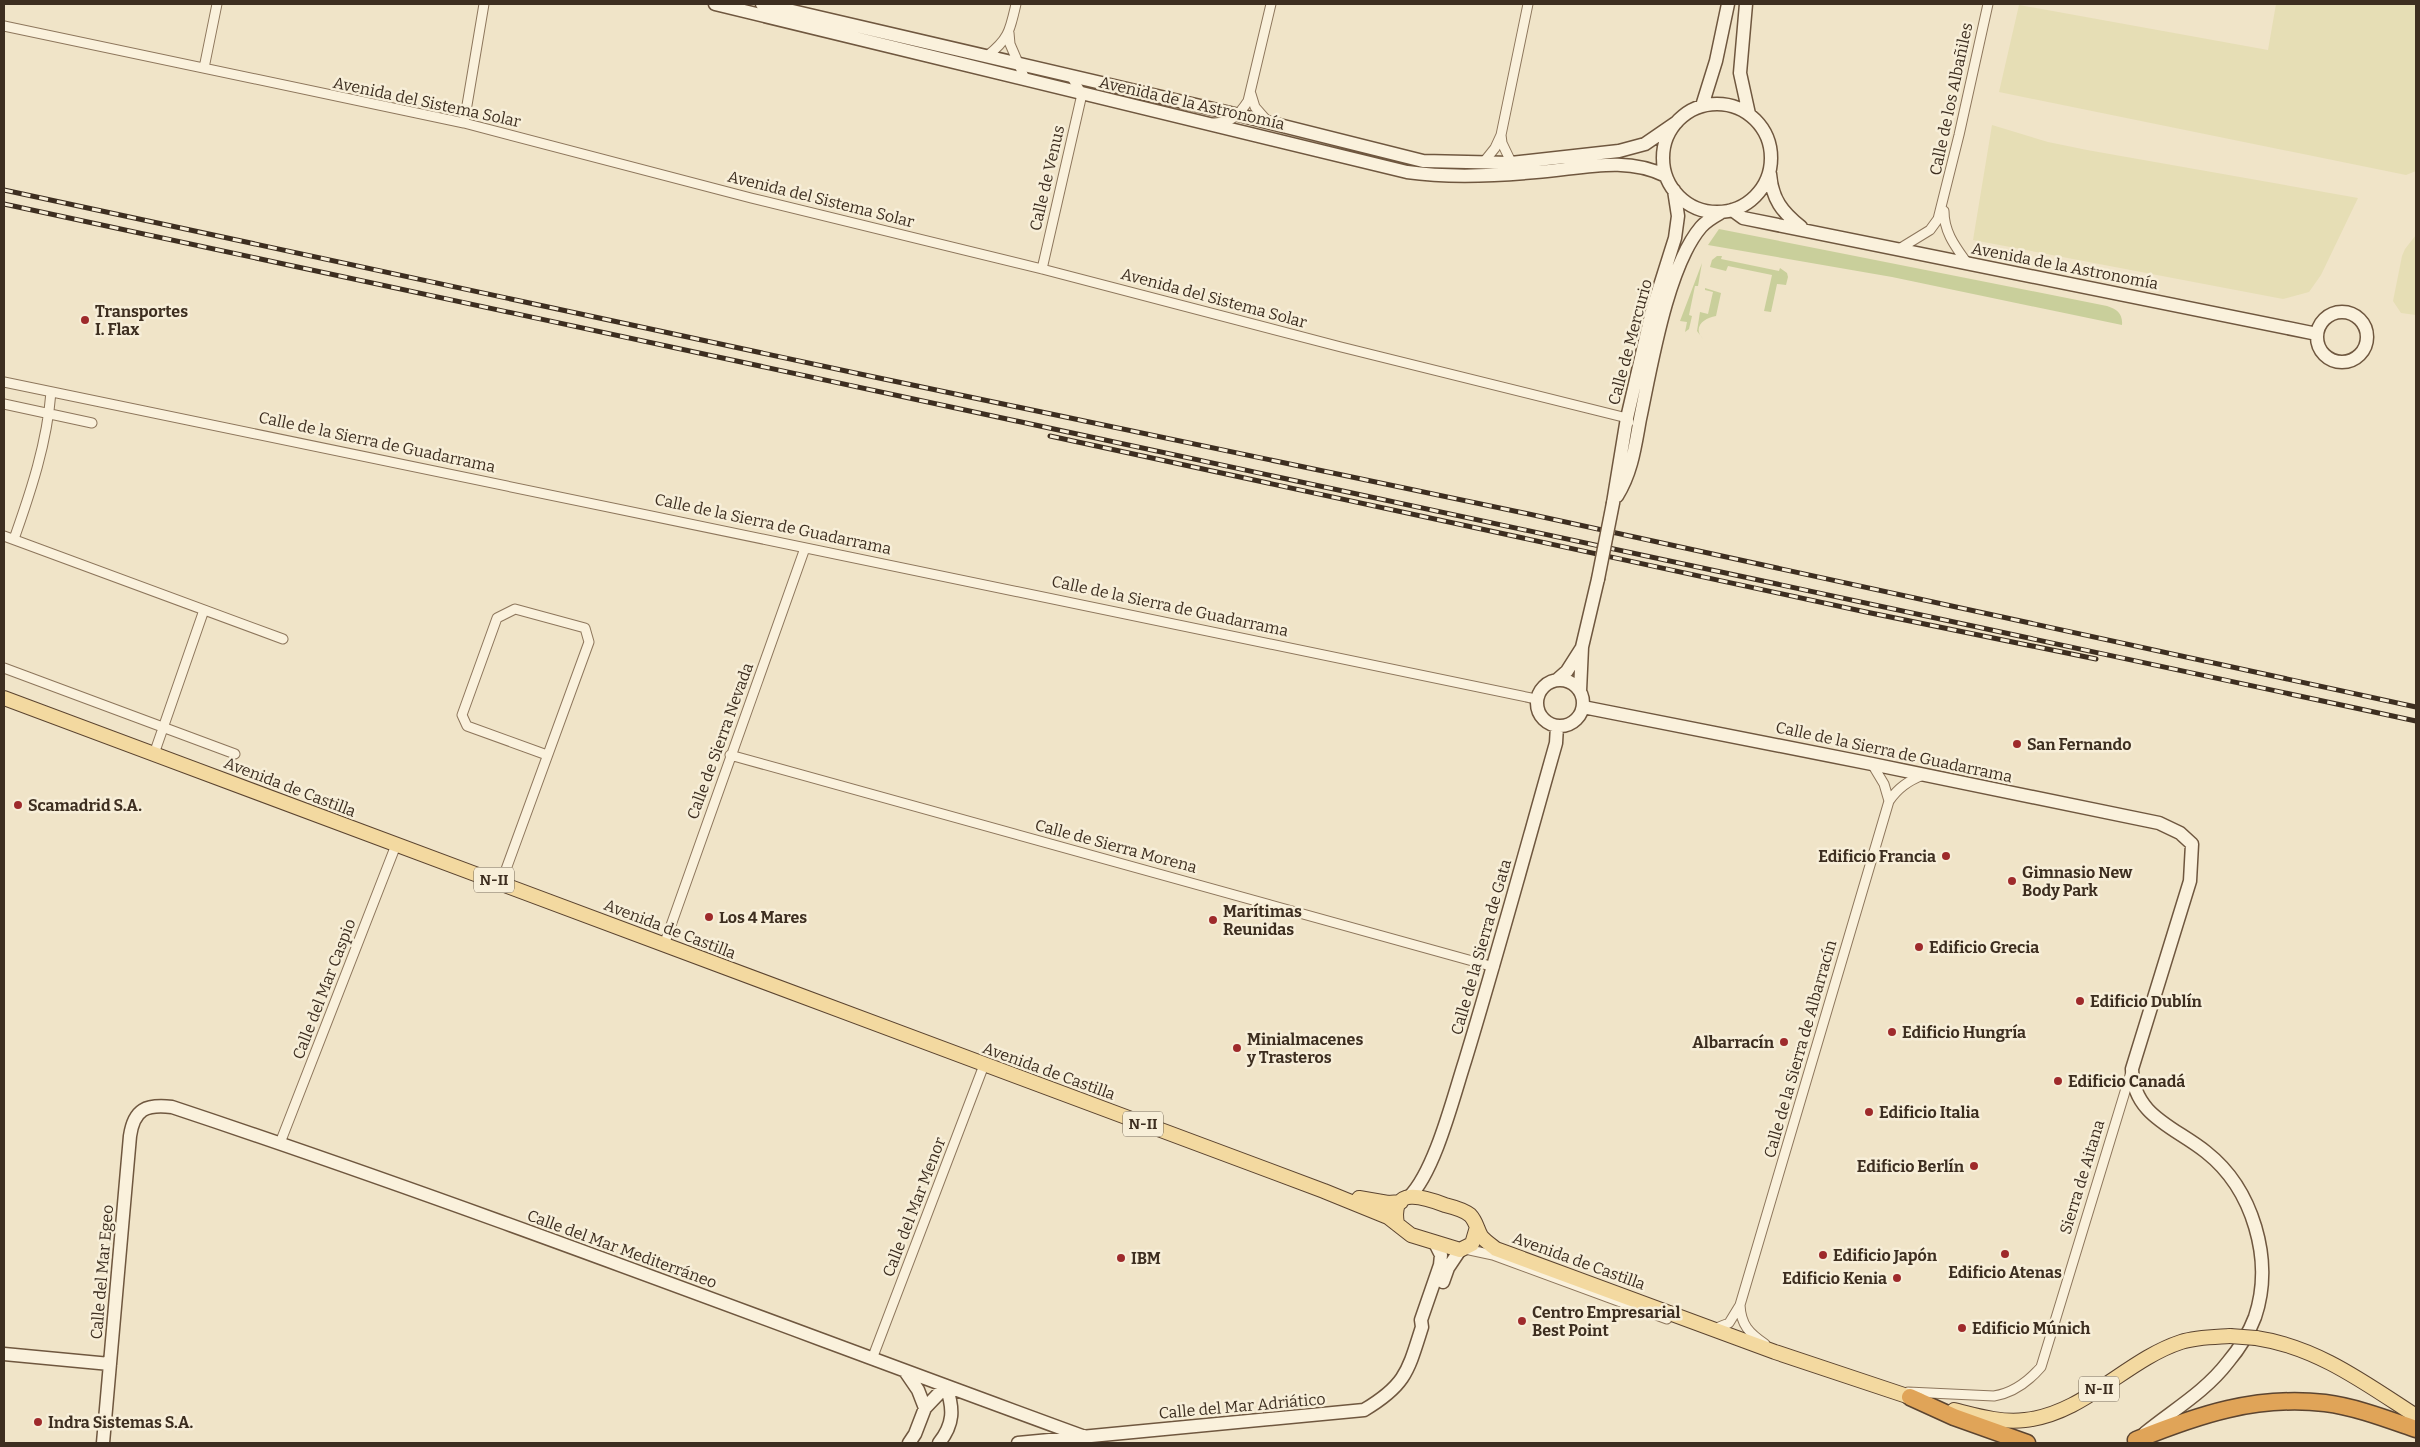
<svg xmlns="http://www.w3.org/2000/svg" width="2420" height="1447" font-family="Bitter,serif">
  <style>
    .farmland { fill: #e6deb5 }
    .green { fill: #c9cf9b }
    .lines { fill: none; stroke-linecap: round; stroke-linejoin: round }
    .street-casing { stroke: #8d765c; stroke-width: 11 }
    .secondary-casing { stroke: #6f573f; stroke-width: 15 }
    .primary-casing { stroke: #5b4430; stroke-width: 16 }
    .highway-casing { stroke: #5b4430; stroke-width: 19 }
    .street { stroke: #faf1dc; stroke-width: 9 }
    .secondary { stroke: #faf1dc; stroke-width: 12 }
    .primary { stroke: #f3d9a0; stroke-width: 14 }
    .highway { stroke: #e0a458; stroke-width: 16 }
    .rail-casing { stroke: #3d2e20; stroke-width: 5 }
    .rail { stroke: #f7eed8; stroke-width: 3; stroke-dasharray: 9; stroke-linecap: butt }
    .secondary-bridge-casing { stroke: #6f573f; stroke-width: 15; stroke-linecap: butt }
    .primary-bridge-casing { stroke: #5b4430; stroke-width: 16; stroke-linecap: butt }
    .secondary-bridge { stroke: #faf1dc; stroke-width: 12 }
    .primary-bridge { stroke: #f3d9a0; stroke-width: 14 }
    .poi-dot { fill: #9e2a2b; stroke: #f7eed8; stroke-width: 2 }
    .labels { text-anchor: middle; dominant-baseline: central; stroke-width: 5; stroke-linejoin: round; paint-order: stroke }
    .shield { fill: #f7eed8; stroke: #756857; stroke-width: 1 }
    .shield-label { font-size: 15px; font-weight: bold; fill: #3d2e20 }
    .street-label { font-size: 16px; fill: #3d2e20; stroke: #f7eed8 }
    .poi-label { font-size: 16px; font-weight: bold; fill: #3d2e20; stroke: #f7eed8; text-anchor: start }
  </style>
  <rect width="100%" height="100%" fill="#f0e4c8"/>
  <path class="farmland" d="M2276,4H2416V171L2406,175L1999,92L2019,5L2268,50Z
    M1992,125L2048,142L2087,150L2358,198L2321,275L2309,292L2283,299L1973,240Z
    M2416,235V315L2401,313L2393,301L2402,256L2405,249Z"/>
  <path class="green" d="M1719,229L2107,306C2117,309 2123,314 2122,325L1892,277L1708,245Z
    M1717,256H1722L1721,259L1779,271L1780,268L1787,273L1788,277L1786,285L1777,284L1771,312L1764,311L1772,275L1728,266L1726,271L1710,267L1712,260Z
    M1702,263L1698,286H1695L1689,315L1692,316L1689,329L1685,332L1687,322L1680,321Z
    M1705,288L1721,293L1716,316C1704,318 1692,327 1703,339L1697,331L1700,312L1708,314L1713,292L1705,290Z"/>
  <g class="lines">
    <defs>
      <path id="street" d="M4,26L464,123L751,198L1042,269L1341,347L1627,418L1629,422
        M1009,33L1010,44L1025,79
        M987,56C1009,39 1010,30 1016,4
        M204,68L217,4
        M1251,94L1255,107L1269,123
        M464,123L484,4
        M1214,123C1231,123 1239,115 1248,101L1271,4
        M1501,135L1502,143L1513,166
        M1483,163L1495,148L1501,135L1528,4
        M1944,211C1944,232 1955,246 1967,263
        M1899,249L1930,230L1938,219L1959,135L1988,4
        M1042,269L1082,94L1071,76
        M4,382L1536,699
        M4,404L92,423
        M4,536L283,639
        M14,539C31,491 47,443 51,392
        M4,668L235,754
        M154,754L204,610
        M730,755L1494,967
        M1872,764L1884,784L1889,801
        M501,883L589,642L585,628L515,609L497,618L462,715L467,726L547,755
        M664,945L805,548
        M280,1143L396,845
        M1465,1249L1493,1255L1667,1319
        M1740,1305C1741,1325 1749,1333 1765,1344
        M1714,1329L1729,1323L1740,1305L1889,801C1898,788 1908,781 1923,775
        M872,1359L984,1065
        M1908,1392L1994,1396C2013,1393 2028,1382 2041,1367L2131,1072"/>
      <path id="secondary" d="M715,4L1407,172C1449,178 1493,176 1536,172C1580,169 1625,155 1666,176
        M762,4L1239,115L1423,161L1511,163L1619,151L1645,144L1677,122
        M1746,4L1740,73L1749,114
        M1663 158a54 54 0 1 1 108 0a54 54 0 1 1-108 0Z
        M1702,106L1716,61L1728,4
        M1770,174C1772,199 1782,212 1801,227
        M1732,210L1743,218L2317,334
        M2317 337a25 25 0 1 1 50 0a25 25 0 1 1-50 0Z
        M1617,496C1632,472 1635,446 1640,419C1651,367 1667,267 1701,227C1707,220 1715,216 1722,212
        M1613,503L1627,418L1652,311L1675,238L1678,216L1674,190
        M1558,679L1567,671L1581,649
        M1537 703a23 23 0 1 1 46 0a23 23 0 1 1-46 0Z
        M1580,691L1582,647L1598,579
        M1583,707L1872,764L2159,823L2180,833L2192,844L2190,881L2132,1069C2133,1116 2175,1127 2206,1152C2253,1189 2274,1260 2255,1317C2249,1333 2239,1349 2228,1362C2205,1392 2173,1410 2145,1433
        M1409,1197C1435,1171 1453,1098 1465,1061C1497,956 1526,849 1556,743L1557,726
        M1443,1282L1448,1268L1460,1250
        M4,1354L110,1364
        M905,1371L918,1390L925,1408
        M103,1443L130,1136C134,1109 146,1104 172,1107C479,1209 781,1326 1085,1437
        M909,1443L915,1434L925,1408L946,1386C954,1409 954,1424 939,1443
        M1018,1443L1364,1410C1406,1385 1408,1371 1422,1327L1421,1320L1440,1265L1441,1255L1435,1243"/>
      <path id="primary" d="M4,698L1324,1191L1388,1217L1411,1235L1460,1250L1472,1244L1477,1227
        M1359,1198L1388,1203L1401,1202
        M1397,1224C1390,1185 1424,1197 1445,1205C1453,1207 1464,1210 1470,1215C1476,1221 1477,1229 1481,1236C1485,1241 1491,1245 1496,1249L1775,1352L1919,1400
        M2256,1338C2317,1347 2365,1383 2416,1416
        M1954,1410C1978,1416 2001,1423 2025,1420C2084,1414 2126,1360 2181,1342C2196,1337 2214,1337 2230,1336"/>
      <path id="highway" d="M1910,1397L1954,1417L2027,1443
        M2136,1440C2198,1415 2256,1395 2325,1403C2356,1407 2387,1419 2416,1429"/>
    </defs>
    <use href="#street" class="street-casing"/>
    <use href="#secondary" class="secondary-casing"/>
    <use href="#primary" class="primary-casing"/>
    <use href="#highway" class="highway-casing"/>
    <use href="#street" class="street"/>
    <use href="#secondary" class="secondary"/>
    <use href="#primary" class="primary"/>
    <use href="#highway" class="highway"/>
    <defs>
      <path id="rail" d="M4,190L860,374L1524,513L2416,707
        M4,204L2416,721
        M1050,436L1866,612L2096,659"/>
    </defs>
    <use href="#rail" class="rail-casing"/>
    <use href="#rail" class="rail"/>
    <defs>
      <path id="secondary-bridge" d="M1598,579L1613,503"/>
      <path id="primary-bridge" d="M2230,1336L2256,1338"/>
    </defs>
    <use href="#secondary-bridge" class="secondary-bridge-casing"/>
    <use href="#primary-bridge" class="primary-bridge-casing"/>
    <use href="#secondary-bridge" class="secondary-bridge"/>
    <use href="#primary-bridge" class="primary-bridge"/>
  </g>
  <g class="poi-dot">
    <circle cx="85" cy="320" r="5"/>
    <circle cx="2017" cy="744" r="5"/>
    <circle cx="18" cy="805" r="5"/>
    <circle cx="1946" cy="856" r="5"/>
    <circle cx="2012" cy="881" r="5"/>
    <circle cx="709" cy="917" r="5"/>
    <circle cx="1213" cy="920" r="5"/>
    <circle cx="1919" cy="947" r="5"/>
    <circle cx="2080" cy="1001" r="5"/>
    <circle cx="1892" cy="1032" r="5"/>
    <circle cx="1784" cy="1042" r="5"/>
    <circle cx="1237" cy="1048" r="5"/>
    <circle cx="2058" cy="1081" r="5"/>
    <circle cx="1869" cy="1112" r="5"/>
    <circle cx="1974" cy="1166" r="5"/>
    <circle cx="2005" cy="1254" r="5"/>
    <circle cx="1823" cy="1255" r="5"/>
    <circle cx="1121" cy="1258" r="5"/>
    <circle cx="1897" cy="1278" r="5"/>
    <circle cx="1522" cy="1321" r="5"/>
    <circle cx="1962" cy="1328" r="5"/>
    <circle cx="38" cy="1422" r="5"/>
  </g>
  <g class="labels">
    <g class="shield">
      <rect x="474" y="867.5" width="40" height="25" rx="4"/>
      <rect x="1123" y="1111.5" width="40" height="25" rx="4"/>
      <rect x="2079" y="1376.5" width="40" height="25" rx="4"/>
    </g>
    <g class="shield-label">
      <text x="494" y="880">N-II</text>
      <text x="1143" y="1124">N-II</text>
      <text x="2099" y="1389">N-II</text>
    </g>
    <g class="street-label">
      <text transform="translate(1951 99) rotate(-78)">Calle de los Albañiles</text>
      <text transform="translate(427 102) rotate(12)">Avenida del Sistema Solar</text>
      <text transform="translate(1192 103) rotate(13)">Avenida de la Astronomía</text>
      <text transform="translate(1047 178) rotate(-77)">Calle de Venus</text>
      <text transform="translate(821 199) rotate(14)">Avenida del Sistema Solar</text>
      <text transform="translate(2065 266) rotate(11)">Avenida de la Astronomía</text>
      <text transform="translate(1214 298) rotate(15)">Avenida del Sistema Solar</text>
      <text transform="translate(1630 342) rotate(-75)">Calle de Mercurio</text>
      <text transform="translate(377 442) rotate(12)">Calle de la Sierra de Guadarrama</text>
      <text transform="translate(773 524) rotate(12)">Calle de la Sierra de Guadarrama</text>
      <text transform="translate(1170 606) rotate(12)">Calle de la Sierra de Guadarrama</text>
      <text transform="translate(720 741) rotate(-70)">Calle de Sierra Nevada</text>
      <text transform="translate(1894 752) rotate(12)">Calle de la Sierra de Guadarrama</text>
      <text transform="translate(290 787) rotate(21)">Avenida de Castilla</text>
      <text transform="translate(1116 846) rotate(15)">Calle de Sierra Morena</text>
      <text transform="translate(670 929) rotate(21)">Avenida de Castilla</text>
      <text transform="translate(1481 947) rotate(-74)">Calle de la Sierra de Gata</text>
      <text transform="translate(324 989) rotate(-69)">Calle del Mar Caspio</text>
      <text transform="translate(1800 1049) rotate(-74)">Calle de la Sierra de Albarracín</text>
      <text transform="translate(1049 1071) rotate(20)">Avenida de Castilla</text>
      <text transform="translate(2082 1177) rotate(-73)">Sierra de Aitana</text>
      <text transform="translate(914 1207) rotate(-69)">Calle del Mar Menor</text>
      <text transform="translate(622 1249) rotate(20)">Calle del Mar Mediterráneo</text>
      <text transform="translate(1579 1261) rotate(20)">Avenida de Castilla</text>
      <text transform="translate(102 1272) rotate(-85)">Calle del Mar Egeo</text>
      <text transform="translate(1242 1406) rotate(-5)">Calle del Mar Adriático</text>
    </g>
    <g class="poi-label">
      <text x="95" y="311">Transportes<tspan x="95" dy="18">I. Flax</tspan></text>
      <text x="2027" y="744">San Fernando</text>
      <text x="28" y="805">Scamadrid S.A.</text>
      <text x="1936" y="856" text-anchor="end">Edificio Francia</text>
      <text x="2022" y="872">Gimnasio New<tspan x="2022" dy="18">Body Park</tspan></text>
      <text x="1223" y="911">Marítimas<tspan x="1223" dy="18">Reunidas</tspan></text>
      <text x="719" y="917">Los 4 Mares</text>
      <text x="1929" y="947">Edificio Grecia</text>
      <text x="2090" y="1001">Edificio Dublín</text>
      <text x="1902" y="1032">Edificio Hungría</text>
      <text x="1247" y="1039">Minialmacenes<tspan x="1247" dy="18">y Trasteros</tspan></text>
      <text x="1774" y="1042" text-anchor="end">Albarracín</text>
      <text x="2068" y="1081">Edificio Canadá</text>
      <text x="1879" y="1112">Edificio Italia</text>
      <text x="1964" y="1166" text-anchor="end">Edificio Berlín</text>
      <text x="1833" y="1255">Edificio Japón</text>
      <text x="1131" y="1258">IBM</text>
      <text x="2005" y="1272" text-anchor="middle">Edificio Atenas</text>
      <text x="1887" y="1278" text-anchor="end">Edificio Kenia</text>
      <text x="1532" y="1312">Centro Empresarial<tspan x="1532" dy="18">Best Point</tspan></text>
      <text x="1972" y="1328">Edificio Múnich</text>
      <text x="48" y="1422">Indra Sistemas S.A.</text>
    </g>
  </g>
  <rect width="2420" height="1447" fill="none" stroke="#3d2e20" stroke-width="10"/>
</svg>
